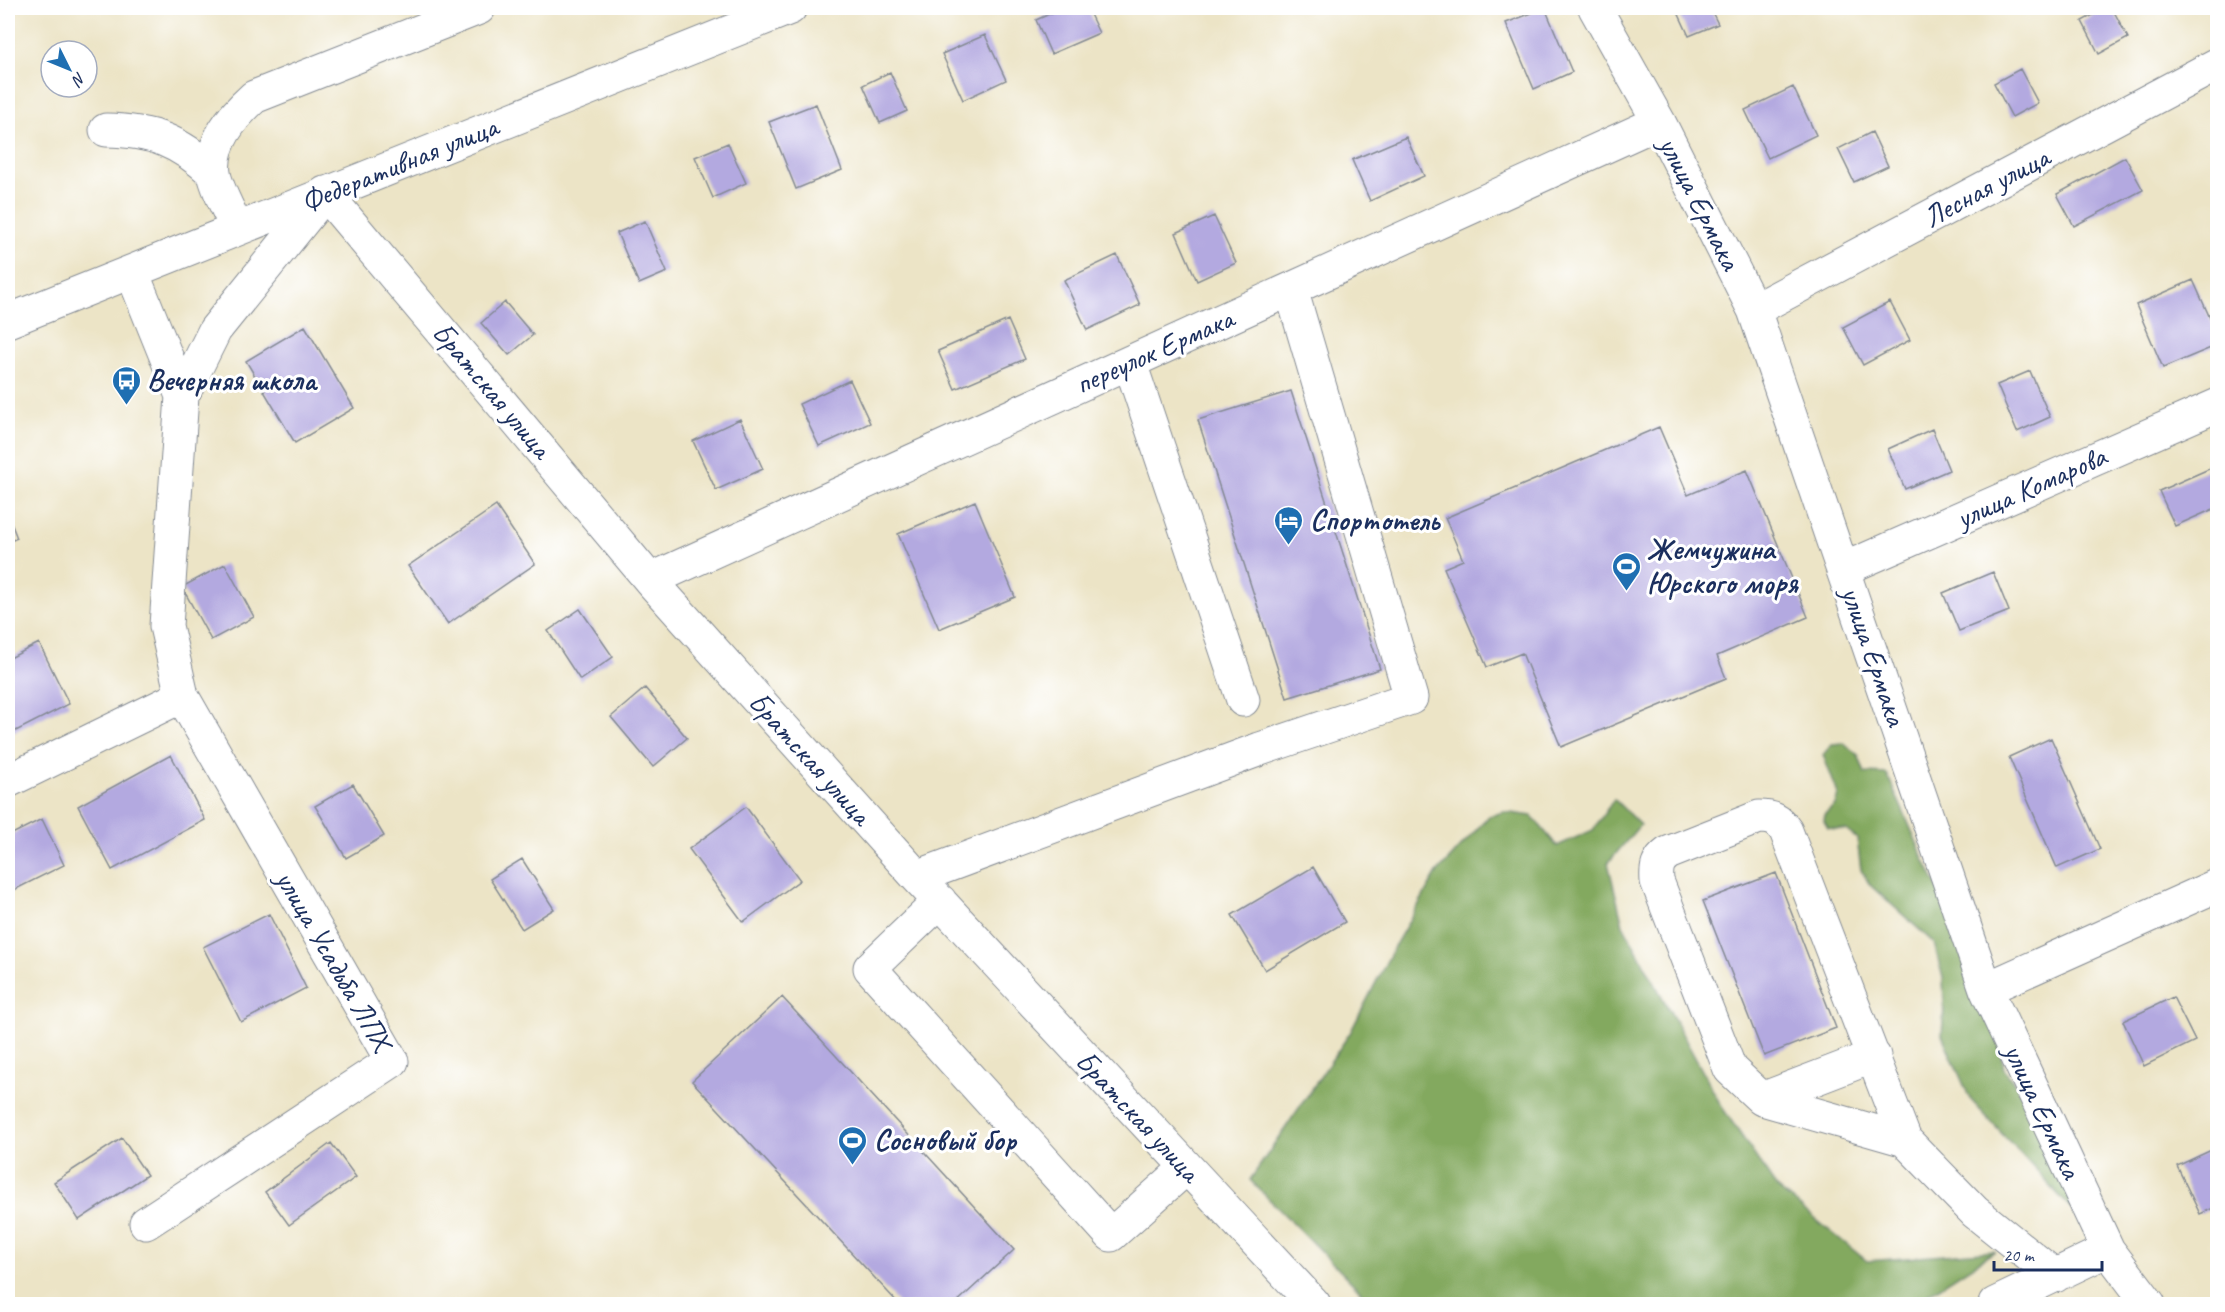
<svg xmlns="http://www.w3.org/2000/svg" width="2225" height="1312" font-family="Caveat,sans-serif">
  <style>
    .forest { fill: #83a95f; stroke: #4f6c5e; stroke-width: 1.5 }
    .building { fill: #b3a9e0 }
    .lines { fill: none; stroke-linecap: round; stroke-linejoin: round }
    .minor-casing { stroke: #848a92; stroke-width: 35 }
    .minor { stroke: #fff; stroke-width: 33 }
    .rail-casing { stroke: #1b2f5e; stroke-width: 7 }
    .rail { stroke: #fff; stroke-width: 4.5; stroke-dasharray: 14; stroke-linecap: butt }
    .labels { text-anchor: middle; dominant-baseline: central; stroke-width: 6; stroke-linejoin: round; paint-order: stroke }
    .street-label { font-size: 30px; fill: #1b2f5e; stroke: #fff }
    .poi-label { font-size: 30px; font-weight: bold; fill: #1b2f5e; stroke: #fff; text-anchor: start }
  </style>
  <rect width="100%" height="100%" fill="#fff"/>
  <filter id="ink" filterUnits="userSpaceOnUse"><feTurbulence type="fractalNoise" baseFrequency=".0167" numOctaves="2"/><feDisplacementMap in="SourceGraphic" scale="12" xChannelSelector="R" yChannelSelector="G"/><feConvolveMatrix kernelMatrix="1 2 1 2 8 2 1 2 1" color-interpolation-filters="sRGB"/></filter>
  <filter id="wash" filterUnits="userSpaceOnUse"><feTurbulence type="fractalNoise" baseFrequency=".008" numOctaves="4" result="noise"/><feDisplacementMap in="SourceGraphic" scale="24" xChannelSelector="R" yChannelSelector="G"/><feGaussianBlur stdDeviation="1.35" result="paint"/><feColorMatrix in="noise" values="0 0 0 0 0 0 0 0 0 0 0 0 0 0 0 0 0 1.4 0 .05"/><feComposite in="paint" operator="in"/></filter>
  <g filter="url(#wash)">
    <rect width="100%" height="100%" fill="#ece4c6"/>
    <path class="forest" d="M1843,743L1858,755L1865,773L1887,774L1924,859L1990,993L2004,1069L2100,1206L2080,1218L1970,1099L1942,1035L1944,1007L1943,978L1934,943L1870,885L1861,870L1857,839L1846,830L1828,828L1824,821L1825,814L1835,805L1838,794L1823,755L1832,744Z
      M1614,799L1640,825L1608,863L1623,925L1722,1107L1776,1187L1867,1261L1995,1251L1913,1304H1373L1250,1180L1350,1033L1395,945L1437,873L1489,816L1504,812L1532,816L1557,846L1593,830Z"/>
    <g id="blocks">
      <path class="building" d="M1063,8H1087L1099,33L1051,54L1036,20Z
        M1545,8L1572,72L1534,89L1506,23Z
        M1676,8H1710L1718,24L1689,36Z
        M2106,8H2112L2128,38L2099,54L2082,21Z
        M985,35L1006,80L963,100L942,54Z
        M2020,69L2038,103L2012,117L1994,83Z
        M890,72L907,111L880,123L863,85Z
        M1793,87L1816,135L1768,158L1745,110Z
        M816,104L842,170L796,189L769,122Z
        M1872,132L1888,166L1854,182L1838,149Z
        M1406,137L1424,176L1370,201L1352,160Z
        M728,143L746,183L713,198L695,157Z
        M2125,157L2143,190L2074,226L2057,194Z
        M1214,216L1236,263L1197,281L1176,233Z
        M645,221L667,272L639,284L617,233Z
        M1117,255L1140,305L1087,330L1064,280Z
        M2193,280L2218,336V345L2163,368L2136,305Z
        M505,302L533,335L509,355L481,323Z
        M1890,302L1910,340L1863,365L1843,327Z
        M1008,320L1025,359L955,389L938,351Z
        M305,326L354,408L295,443L246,361Z
        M2030,371L2050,417L2017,432L1997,385Z
        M850,380L870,423L819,446L799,404Z
        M1291,391L1380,669L1287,698L1198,420Z
        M740,419L763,469L716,490L693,441Z
        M1659,427L1688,495L1747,470L1808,617L1717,656L1726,678L1561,747L1522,653L1487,667L1444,568L1463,560L1445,518Z
        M1932,429L1949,470L1905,489L1888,449Z
        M2218,465V507L2175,526L2159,491Z
        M975,501L1015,597L939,629L898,534Z
        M496,506L535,564L448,624L408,566Z
        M8,515L17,538L8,542Z
        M225,564L254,617L211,640L182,587Z
        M1993,572L2009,611L1959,631L1943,593Z
        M580,609L613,657L580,680L548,631Z
        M39,643L69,704L8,735V659Z
        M645,688L687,738L653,767L611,717Z
        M2051,738L2100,849L2057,868L2009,757Z
        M171,755L205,820L112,870L78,806Z
        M353,784L384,836L346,858L315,806Z
        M746,807L800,880L743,922L689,849Z
        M42,819L64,865L8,893V836Z
        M522,859L554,909L522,929L490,879Z
        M1313,867L1345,922L1265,970L1232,915Z
        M1776,873L1836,1028L1764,1056L1703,901Z
        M269,914L306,988L241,1022L203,947Z
        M782,997L1014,1250L955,1304H899L692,1081Z
        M2173,997L2195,1041L2144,1066L2123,1021Z
        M122,1138L147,1175L79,1220L54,1182Z
        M331,1143L356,1177L289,1225L265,1192Z
        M2218,1147V1206L2200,1214L2177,1166Z"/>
    </g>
  </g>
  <g filter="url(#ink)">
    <use href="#blocks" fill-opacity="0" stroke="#848a92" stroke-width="1.5"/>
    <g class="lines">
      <defs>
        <path id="minor" d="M1595,8L1659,122L1754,310L1986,989L2108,1250L2149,1304
          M106,130C153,131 179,141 214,173
          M325,193L650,580L917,877L1314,1304
          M237,229C231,214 216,188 214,173C210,142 233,116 254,97L479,8
          M1754,310L2218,64
          M8,321L790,8
          M1130,363L1243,700
          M182,396L215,330L324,195
          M1844,569L2218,405
          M650,580L1659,122
          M8,781L182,696L166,626L182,396L132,272
          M917,877L1260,749L1411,698L1291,289
          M940,901L870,968L1111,1235L1186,1168
          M1986,989L2218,885
          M1762,1099L1874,1056
          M1905,1140L1762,1099L1730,1069L1657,881C1656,868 1657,861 1668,853L1759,817C1772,817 1778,819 1786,831L1905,1140L1975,1212L2055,1276
          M146,1223L392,1061L182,696
          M1995,1304L2108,1250"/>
      </defs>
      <use href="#minor" class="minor-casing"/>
      <use href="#minor" class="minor"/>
      <defs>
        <path id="rail" d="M8,11L14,8"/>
      </defs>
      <use href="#rail" class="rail-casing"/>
      <use href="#rail" class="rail"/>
    </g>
  </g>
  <defs>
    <symbol id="bus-pin" viewBox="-11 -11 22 30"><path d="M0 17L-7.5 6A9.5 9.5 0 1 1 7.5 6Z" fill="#1f6fb2" stroke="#fff"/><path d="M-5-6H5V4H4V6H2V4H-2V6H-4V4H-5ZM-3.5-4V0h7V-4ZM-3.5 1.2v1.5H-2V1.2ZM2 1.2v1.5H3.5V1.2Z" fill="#fff"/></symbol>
    <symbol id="hotel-pin" viewBox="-11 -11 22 30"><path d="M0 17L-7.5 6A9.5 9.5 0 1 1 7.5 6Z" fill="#1f6fb2" stroke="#fff"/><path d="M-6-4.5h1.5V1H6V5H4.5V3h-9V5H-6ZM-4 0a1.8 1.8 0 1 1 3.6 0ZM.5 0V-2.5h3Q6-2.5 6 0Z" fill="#fff"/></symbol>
    <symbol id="stadium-pin" viewBox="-11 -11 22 30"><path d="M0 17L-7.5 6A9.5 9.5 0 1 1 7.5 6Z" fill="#1f6fb2" stroke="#fff"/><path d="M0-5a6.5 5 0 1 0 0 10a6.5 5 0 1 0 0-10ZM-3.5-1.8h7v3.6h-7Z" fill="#fff"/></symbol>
  </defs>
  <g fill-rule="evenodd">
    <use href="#bus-pin" x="110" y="364" width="33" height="45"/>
    <use href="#hotel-pin" x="1272" y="504" width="33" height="45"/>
    <use href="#stadium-pin" x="1610" y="550" width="33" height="45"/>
    <use href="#stadium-pin" x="836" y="1124" width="33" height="45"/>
  </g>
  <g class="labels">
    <g class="street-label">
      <text transform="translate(399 164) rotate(-22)">Федеративная улица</text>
      <text transform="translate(1986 187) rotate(-28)">Лесная улица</text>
      <text transform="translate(1700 203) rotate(63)">улица Ермака</text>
      <text transform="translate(1154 351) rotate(-24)">переулок Ермака</text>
      <text transform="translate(492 390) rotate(50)">Братская улица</text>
      <text transform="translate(2031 487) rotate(-24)">улица Комарова</text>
      <text transform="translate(1874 656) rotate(71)">улица Ермака</text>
      <text transform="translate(810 758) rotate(48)">Братская улица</text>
      <text transform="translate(334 960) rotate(60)">улица Усадьба ЛПХ</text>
      <text transform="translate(2043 1111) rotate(65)">улица Ермака</text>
      <text transform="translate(1138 1116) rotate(47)">Братская улица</text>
    </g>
    <g class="poi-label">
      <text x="147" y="380">Вечерняя школа</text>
      <text x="1310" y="520">Спортотель</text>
      <text x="1647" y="549">Жемчужина<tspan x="1647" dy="34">Юрского моря</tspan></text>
      <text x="874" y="1140">Сосновый бор</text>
    </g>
  </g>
  <rect width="2225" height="1312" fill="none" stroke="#fff" stroke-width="30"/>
  <g transform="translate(69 69) rotate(133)"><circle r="28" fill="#ffffff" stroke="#a4acbf" stroke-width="1.5"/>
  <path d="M0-4.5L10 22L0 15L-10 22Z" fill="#1f6fb2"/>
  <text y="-9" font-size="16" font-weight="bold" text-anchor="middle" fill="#1b2f5e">N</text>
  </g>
  <path d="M1994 1261v9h108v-9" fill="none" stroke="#1b2f5e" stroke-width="3"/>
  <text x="2003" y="1261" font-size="18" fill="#1b2f5e" stroke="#ffffff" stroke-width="4.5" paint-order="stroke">20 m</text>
</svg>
